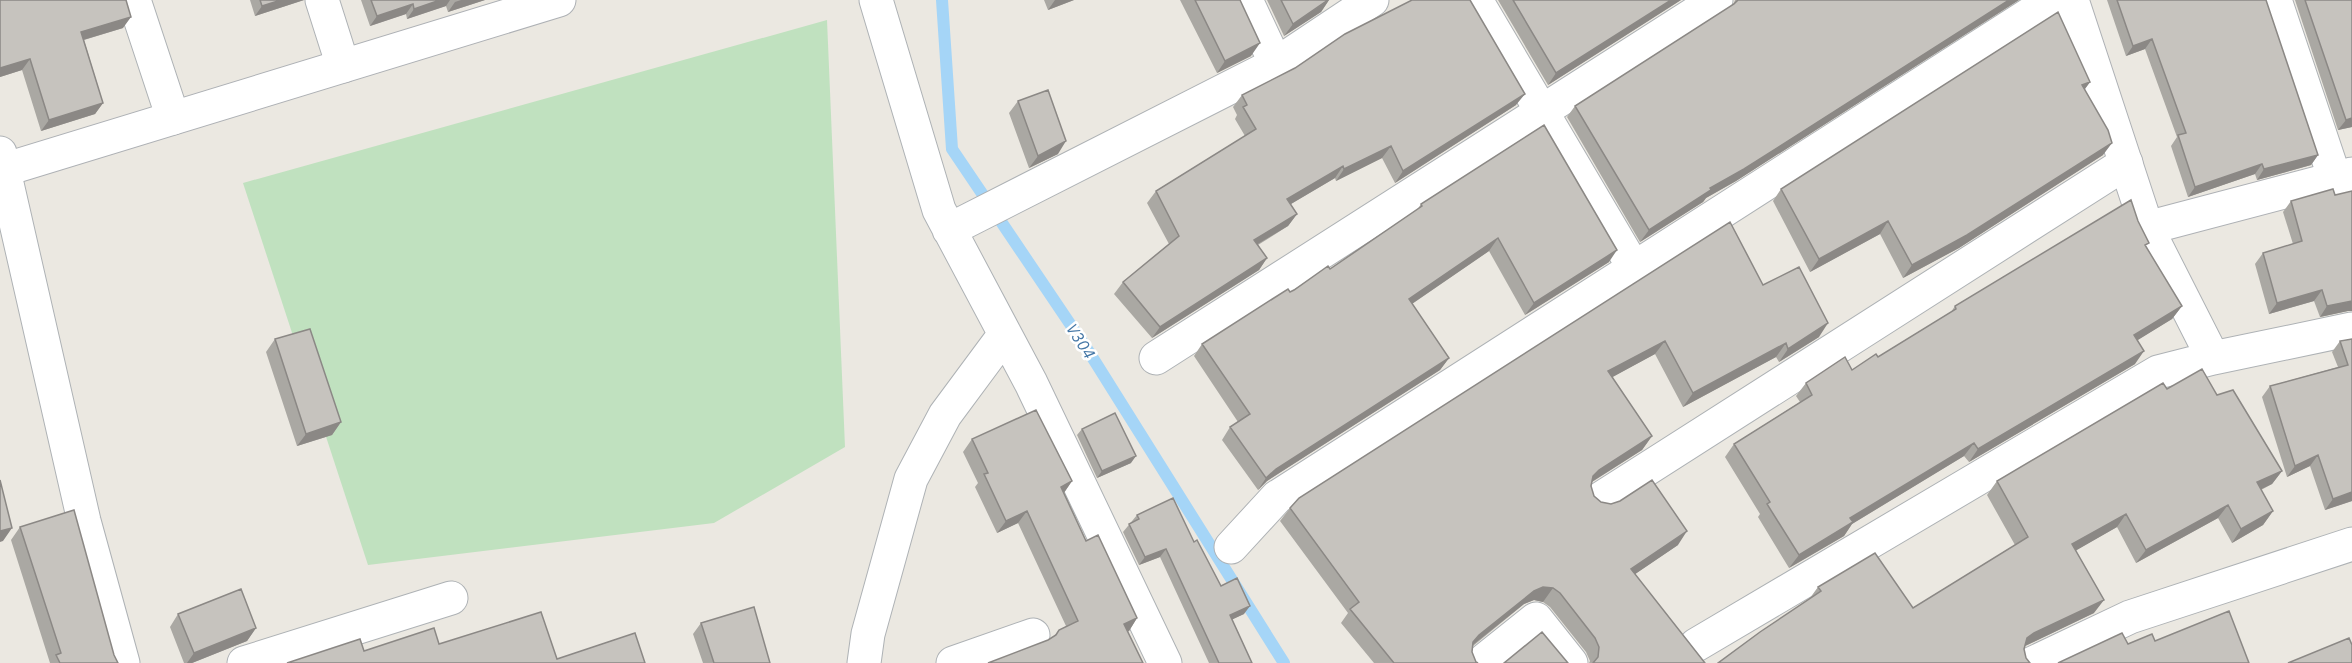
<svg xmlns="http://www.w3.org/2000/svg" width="2352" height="663" font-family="'IBM Plex Sans',sans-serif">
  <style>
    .green { fill: #c0e1bf }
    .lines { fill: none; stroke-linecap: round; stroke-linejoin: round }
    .stream { stroke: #a5d5f7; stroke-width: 12 }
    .street-casing { stroke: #aeb2b5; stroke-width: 35 }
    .secondary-casing { stroke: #aeb1b5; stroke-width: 35 }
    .street { stroke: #fff; stroke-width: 33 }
    .secondary { stroke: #fff; stroke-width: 33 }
    .wall { fill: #aaa8a3 }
    .shaded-wall { fill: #8b8885 }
    .building { fill: #c6c3be; stroke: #8b8885; stroke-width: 1.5 }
    .labels { text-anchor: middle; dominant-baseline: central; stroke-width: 5; stroke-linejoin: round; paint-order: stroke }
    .water-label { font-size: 16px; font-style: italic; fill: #4577a6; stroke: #fff }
  </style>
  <rect width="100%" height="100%" fill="#ebe8e1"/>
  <path class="green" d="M827,20L845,447L714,523L368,565L243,183Z"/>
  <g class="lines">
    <path class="stream" d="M942,0L952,149L1089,352L1284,663"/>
    <defs>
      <path id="street" d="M134,0L173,118
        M322,0L343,66
        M876,0L939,210L1031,383L1165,663
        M1246,0L1276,64
        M1476,0L1634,268
        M2275,0L2335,179
        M0,153L84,521L123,663
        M2147,228L2213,358
        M949,230L1276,64L1372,0
        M1156,358L1716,0
        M1600,499L2126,163
        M1231,547L1277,497L2052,0
        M1696,645L2158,372L2213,358L2352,329
        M244,663L451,598
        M864,663L868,634L911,479L945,415L1005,334
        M953,663L1033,635
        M1481,663L1536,619L1571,663
        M2033,663L2130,617L2352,544"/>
      <path id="secondary" d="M2072,0L2147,228L2352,174
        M0,171L559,0"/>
    </defs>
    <use href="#street" class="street-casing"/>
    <use href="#secondary" class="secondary-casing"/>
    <use href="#street" class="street"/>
    <use href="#secondary" class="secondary"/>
  </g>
  <path class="wall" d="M0,0L123,28L84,40L103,103L95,114L41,131L22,70L0,77Z
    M250,0H304L255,16Z
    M361,0H485L448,12L446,6L407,19L406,14L370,26Z
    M1044,0H1074L1048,10Z
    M1180,0H1240L1251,56L1217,73Z
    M1267,0H1329L1321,12L1284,36Z
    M1498,0H1681L1548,85Z
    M1735,0H2019L1736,181L1706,198L1703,202L1640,242L1567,117L1575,106L1733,5Z
    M2107,0H2266L2318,155L2311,165L2257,180L2255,174L2188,197L2171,146L2177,137L2145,49L2126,56Z
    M2295,0H2352V127L2338,130Z
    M1295,68L1516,105L1395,183L1382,158L1336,181L1335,178L1291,204L1297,214L1288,226L1258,245L1267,258L1259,270L1152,338L1114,294L1123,282L1169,244L1147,203L1156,191L1245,136L1235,119L1237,115L1233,107L1242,95Z
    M2090,82L2085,89L2103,155L1959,248L1903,278L1880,234L1810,272L1773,201L1781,189Z
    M1018,101L1058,154L1029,168L1009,113Z
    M2291,201L2348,311L2320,317L2314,301L2269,314L2255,264L2263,253L2293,244L2283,212Z
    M1421,204L1609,262L1525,315L1489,251L1412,304L1449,358L1440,370L1267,481L1258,490L1222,440L1230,427L1238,422L1194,356L1202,344L1330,269L1417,210Z
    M2146,247L2182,306L2172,319L2137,340L2135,364L1969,462L1964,456L1852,524L1844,536L1789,568L1758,517L1760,514L1725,457L1734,444L1800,402L1796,396L1806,383L1852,370L1878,357L1951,312L1955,306Z
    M1763,285L1819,337L1779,362L1776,357L1683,407L1655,354L1612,377L1652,436L1642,450L1592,482L1591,486L1594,496L1601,502L1678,545L1635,574L1705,663H1589L1590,661L1586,652L1550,607L1543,602L1534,600L1524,604L1473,646L1472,652L1476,662L1478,663H1374L1341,623L1348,613L1280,521L1290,508Z
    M275,339L341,422L332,435L297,446L266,352Z
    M2352,339V501L2325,510L2310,466L2287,477L2262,397L2270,386L2338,367L2332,352L2340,341Z
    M2167,389L2217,395L2282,471L2272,484L2261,490L2273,511L2263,525L2232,543L2218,518L2136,563L2117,527L2076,550L2094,613L2025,646L2024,649L2026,658L1810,598L1818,587L1913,608L2015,545L1987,495L1997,481Z
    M1082,429L1131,463L1097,478L1077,435Z
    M972,439L1072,481L1064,493L1086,541L1137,618L1129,631L1048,640L1054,636L1059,630L1066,626L1018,523L997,533L975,487L978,483L963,452Z
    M1137,515L1194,542L1221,586L1244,614L1232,619L1252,663H1209L1160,557L1139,565L1123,532Z
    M20,527L114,655L118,663H50L11,540Z
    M178,614L256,628L247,641L192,663H184L170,627Z
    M701,623L770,663H703L693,634Z"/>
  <path class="shaded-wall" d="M281,0H304L255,16L262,6Z
    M440,0H450L446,6L407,19L414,9Z
    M461,0H485L448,12L455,2Z
    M1055,0H1074L1048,10Z
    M1329,0L1321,12L1284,36L1293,24Z
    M1671,0H1681L1548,85L1556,73Z
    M2009,0H2019L1736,181L1706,198L1703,202L1640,242L1649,230L1710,188Z
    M413,4L406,14L370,26L377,16Z
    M131,17L123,28L73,43L81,32Z
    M2152,39L2145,49L2126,56L2133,46Z
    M1260,43L1251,56L1217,73L1225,61Z
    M30,59L22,70L0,77V68Z
    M2090,82L2081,94L2082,85Z
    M1525,94L1516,105L1395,183L1403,171Z
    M103,103L95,114L41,131L49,120Z
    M2352,118V127L2338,130L2346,120Z
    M1066,141L1058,154L1029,168L1038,156Z
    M2112,143L2103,155L1959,248L1903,278L1912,265Z
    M1391,146L1382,158L1336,181L1344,169Z
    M2318,155L2311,165L2257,180L2264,169Z
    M2262,164L2255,174L2188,197L2195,187Z
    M1343,166L1335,178L1279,211L1287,199Z
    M1297,214L1288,226L1246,251L1254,240Z
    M1888,221L1880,234L1810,272L1819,259Z
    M1498,238L1489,251L1400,312L1409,299Z
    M1617,250L1609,262L1525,315L1534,303Z
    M1267,258L1259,270L1152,338L1160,327Z
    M2322,290L2314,301L2269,314L2277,303Z
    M2352,301V311H2348L2320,317L2327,306Z
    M2182,306L2172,319L2125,348L2134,335Z
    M1828,323L1819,337L1779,362L1788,349Z
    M1665,341L1655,354L1598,385L1608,371Z
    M1786,343L1776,357L1683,407L1693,393Z
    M2144,351L2135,364L1969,462L1978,449Z
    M1449,358L1440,370L1267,481L1258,490L1266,478L1276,469Z
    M341,422L332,435L297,446L306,434Z
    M1652,436L1642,450L1590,483L1593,476L1599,470Z
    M1974,443L1964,456L1852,524L1844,536L1789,568L1799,555L1850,518Z
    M2318,455L2310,466L2287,477L2295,466Z
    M1136,456L1131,463L1097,478L1102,471Z
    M2282,471L2272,484L2247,496L2257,482Z
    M1072,481L1063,494L1061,487Z
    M2352,492V501L2325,510L2333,499Z
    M2228,505L2218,518L2136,563L2146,550Z
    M1027,511L1018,523L997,533L1006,521Z
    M2273,511L2263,525L2232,543L2241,529Z
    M2126,514L2117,527L2063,558L2072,544Z
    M12,528L3,541L0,542V531Z
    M1687,531L1678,545L1622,583L1631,569Z
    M1166,549L1160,557L1139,565L1145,557Z
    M1543,587L1553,588L1543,602L1534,600L1524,604L1469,648L1479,635L1534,591Z
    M2104,600L2094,613L2025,646L2027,638L2034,633Z
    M1250,606L1244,614L1225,623L1230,615Z
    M1137,618L1129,631L1116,637L1124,624Z
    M256,628L247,641L192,663H187L194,653Z"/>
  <path class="building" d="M0,0H126L131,17L81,32L103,103L49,120L30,59L0,68Z
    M260,0H281L262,6Z
    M371,0H440L414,9L413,4L377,16Z
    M1195,0H1240L1260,43L1225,61Z
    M1281,0H1328L1293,24Z
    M1412,0H1470L1525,94L1403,171L1391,146L1344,169L1343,166L1287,199L1297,214L1254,240L1267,258L1160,327L1123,282L1179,236L1156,191L1256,129L1243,107L1247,105L1242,95L1295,68L1345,34Z
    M1513,0H1671L1556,73Z
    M1738,0H2009L1744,169L1710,188L1711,190L1649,230L1575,106L1734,4Z
    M2117,0H2266L2318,155L2264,169L2262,164L2195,187L2178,135L2186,133L2152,39L2133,46Z
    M2305,0H2352V118L2346,120Z
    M2058,12L2090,82L2082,85L2108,130L2112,143L1967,235L1912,265L1888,221L1819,259L1781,189Z
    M1048,90L1066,141L1038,156L1018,101Z
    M1544,125L1617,250L1534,303L1498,238L1409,299L1449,358L1276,469L1266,478L1230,427L1250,414L1202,344L1288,289L1290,292L1294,290L1328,266L1330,269L1422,206L1421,204Z
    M2333,189L2335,195L2352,191V301L2327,306L2322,290L2277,303L2263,253L2302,241L2291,201Z
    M2131,200L2138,221L2149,243L2145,245L2182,306L2134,335L2144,351L1978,449L1974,443L1850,518L1853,522L1799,555L1767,504L1770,502L1734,444L1812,395L1806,383L1845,357L1852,370L1876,354L1878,357L1956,309L1955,306Z
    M1730,222L1763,285L1799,267L1828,323L1788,349L1786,343L1693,393L1665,341L1608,371L1652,436L1599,470L1593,476L1591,486L1594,496L1601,502L1611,504L1620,501L1652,480L1687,531L1631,569L1705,663H1593L1598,657L1599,647L1595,638L1560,593L1553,588L1543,587L1534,591L1479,635L1473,642L1472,652L1476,662L1478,663H1394L1350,609L1359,602L1290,508L1299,498Z
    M310,329L341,422L306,434L275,339Z
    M2352,339V492L2333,499L2318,455L2295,466L2270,386L2348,365L2340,341Z
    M2202,369L2217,395L2233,390L2282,471L2257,482L2273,511L2241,529L2228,505L2146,550L2126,514L2072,544L2104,600L2034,633L2027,638L2024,649L2026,658L2030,663H1718L1760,632L1821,591L1818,587L1875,553L1913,608L2028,537L1997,481L2163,383L2167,389Z
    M1036,410L1072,481L1061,487L1086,541L1098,535L1137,618L1124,624L1143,663H988L1048,640L1056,635L1059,630L1078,621L1027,511L1006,521L984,474L988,473L972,439Z
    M1115,413L1136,456L1102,471L1082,429Z
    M0,480L12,528L0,531Z
    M1173,498L1194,542L1197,540L1221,586L1237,578L1250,606L1230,615L1252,663H1219L1166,549L1145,557L1129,524L1139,519L1137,515Z
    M74,510L114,655L118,663H60L56,655L61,653L20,527Z
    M241,589L256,628L194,653L178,614Z
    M754,607L770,663H714L701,623Z
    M2229,611L2249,663H2058L2122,633L2128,644L2152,634L2155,641Z
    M541,612L557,659L635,633L645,663H287L360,639L364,651L434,628L439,644Z
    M1542,632L1568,663H1504Z
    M2349,638L2352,645V663H2288Z"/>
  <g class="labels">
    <g class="water-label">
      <text transform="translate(1081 341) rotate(57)">V304</text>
    </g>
  </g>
</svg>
